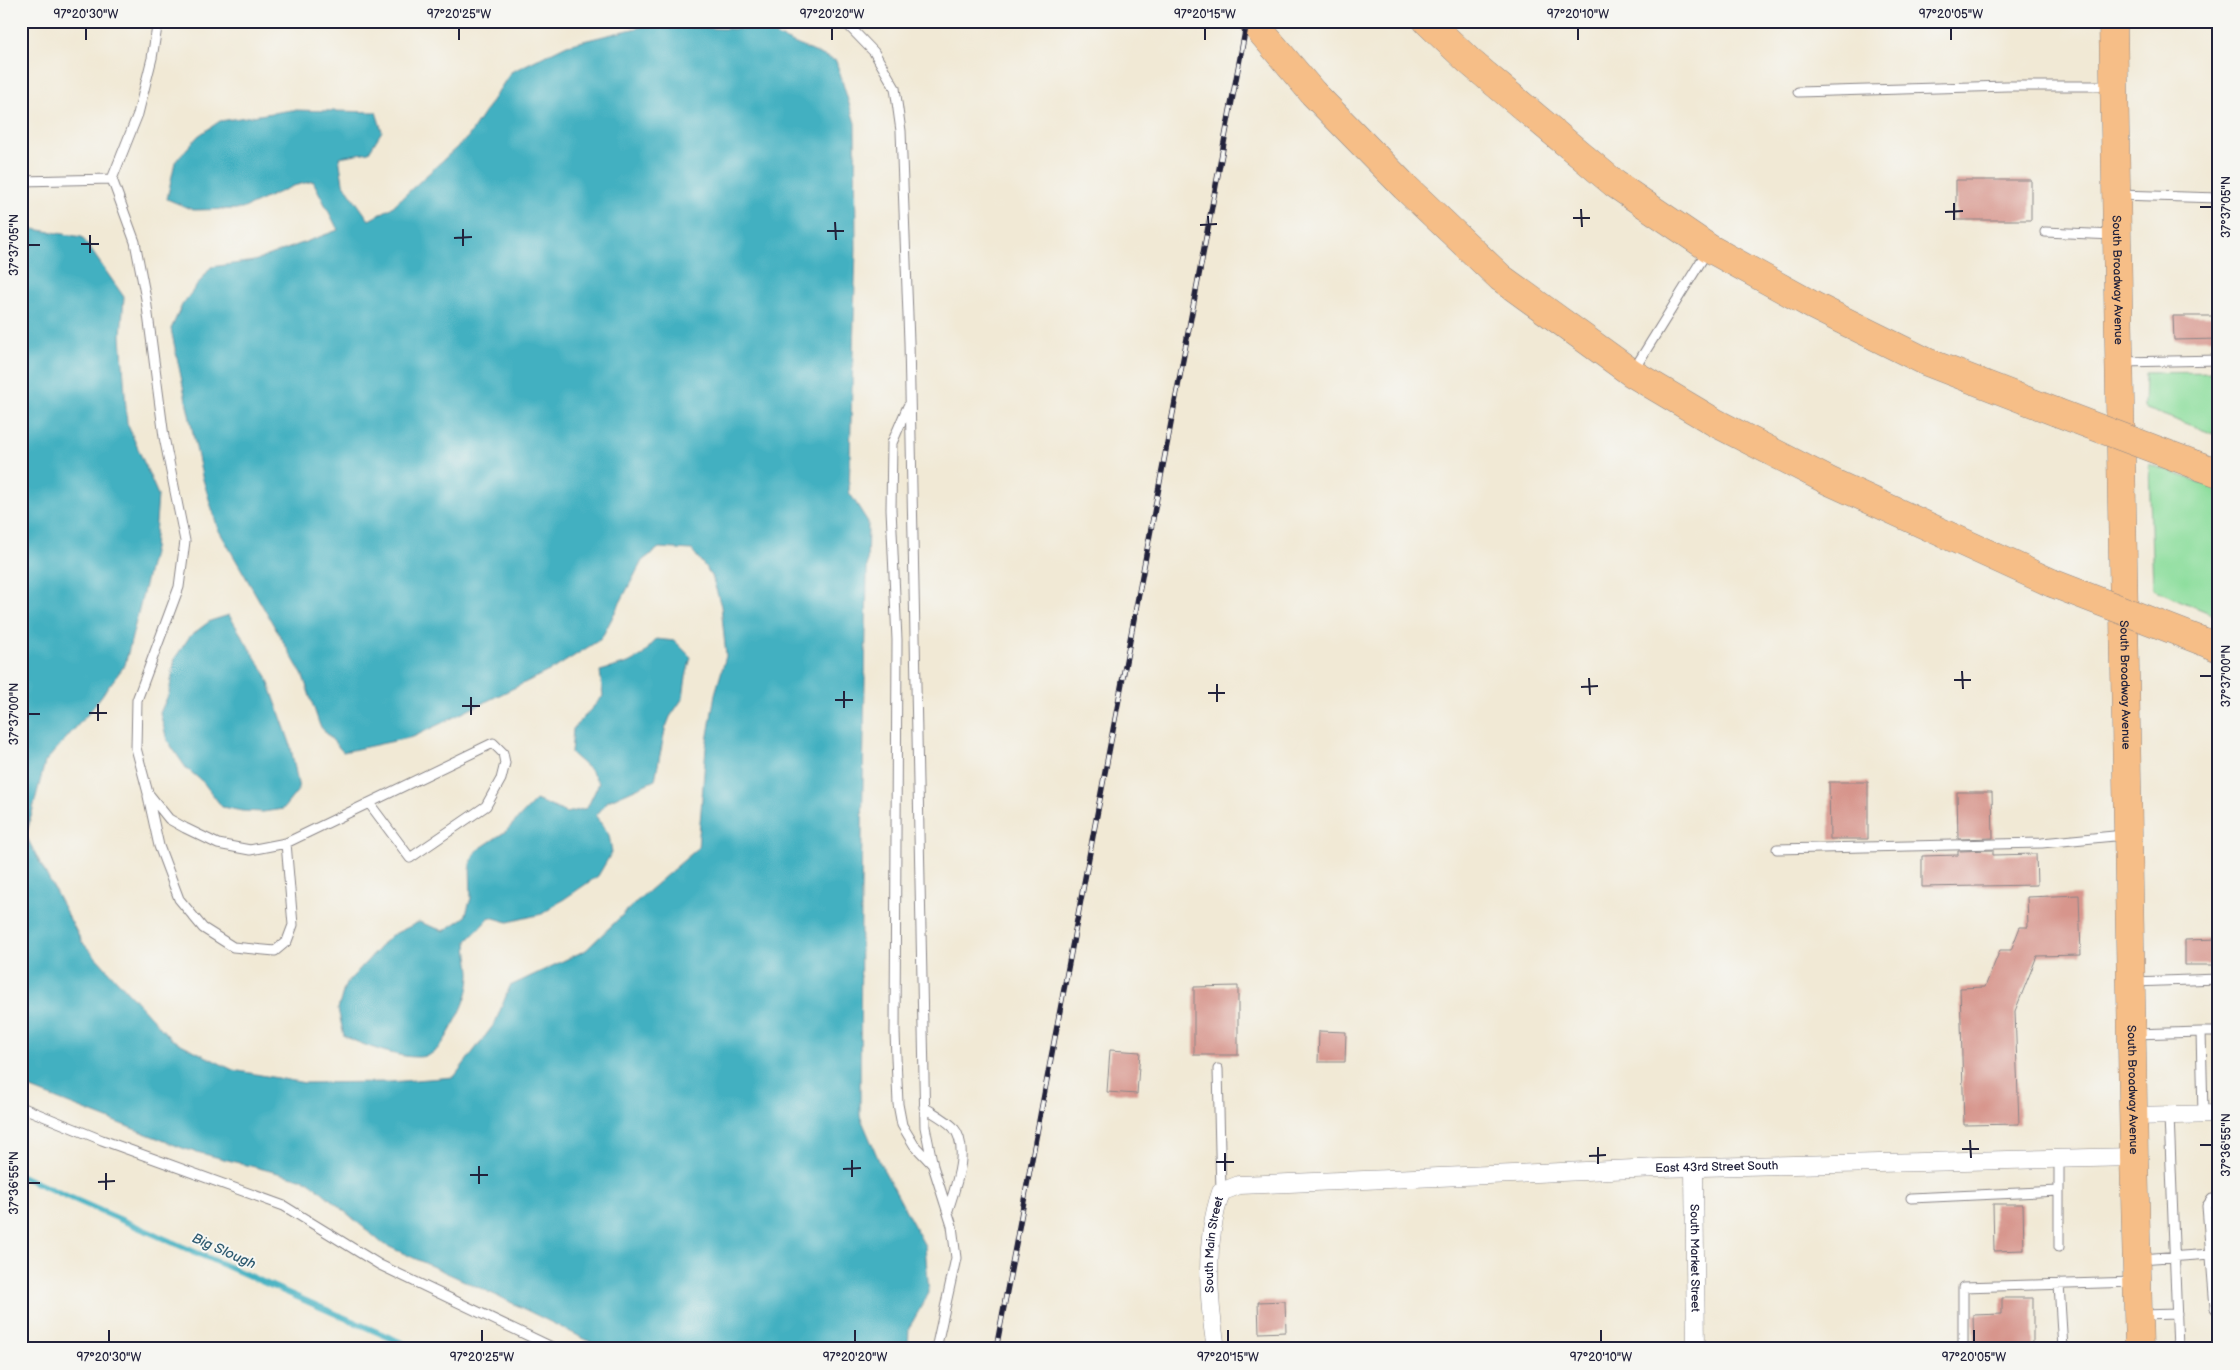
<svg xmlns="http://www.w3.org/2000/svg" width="2240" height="1370" font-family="'Balsamiq Sans',sans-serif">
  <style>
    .green { fill: #8ede9e; stroke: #58806c }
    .water { fill: #43b0c1; stroke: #32697e }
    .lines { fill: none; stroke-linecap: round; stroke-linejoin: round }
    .stream { stroke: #43b0c1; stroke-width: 6 }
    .building { fill: #d7958c }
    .lane-casing { stroke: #8a8688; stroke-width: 11 }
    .street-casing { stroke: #8a8688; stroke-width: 19 }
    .primary-casing { stroke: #8a8688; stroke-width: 29 }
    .highway-casing { stroke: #8a8688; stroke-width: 29 }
    .lane { stroke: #fff; stroke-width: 9 }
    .street { stroke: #fff; stroke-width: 18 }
    .primary { stroke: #f6be87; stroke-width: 28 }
    .highway { stroke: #f6be87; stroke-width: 28 }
    .rail-casing { stroke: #22223b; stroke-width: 5.5 }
    .rail { stroke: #f6f6f2; stroke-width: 4; stroke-dasharray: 11; stroke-linecap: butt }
    .highway-bridge-casing { stroke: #8a8688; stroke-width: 29; stroke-linecap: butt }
    .highway-bridge { stroke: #f6be87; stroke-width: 28 }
    .ticks { fill: none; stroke: #22223b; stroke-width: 2 }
    .labels { text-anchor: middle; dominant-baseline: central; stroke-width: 4; stroke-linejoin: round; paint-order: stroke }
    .street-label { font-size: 12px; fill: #22223b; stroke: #f6f6f2 }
    .water-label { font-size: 14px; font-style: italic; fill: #2f5b71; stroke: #f6f6f2 }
    .neatline { fill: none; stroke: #22223b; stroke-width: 2 }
    .ticks-label { font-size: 12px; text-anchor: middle; fill: #22223b }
  </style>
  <rect width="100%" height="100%" fill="#f6f6f2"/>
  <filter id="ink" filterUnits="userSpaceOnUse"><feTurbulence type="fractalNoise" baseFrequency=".02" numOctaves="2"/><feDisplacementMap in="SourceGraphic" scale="10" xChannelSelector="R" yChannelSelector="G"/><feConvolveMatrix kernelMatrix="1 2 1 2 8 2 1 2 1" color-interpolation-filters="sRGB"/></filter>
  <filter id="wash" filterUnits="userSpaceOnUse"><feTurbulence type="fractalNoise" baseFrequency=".0096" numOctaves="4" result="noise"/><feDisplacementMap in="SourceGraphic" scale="20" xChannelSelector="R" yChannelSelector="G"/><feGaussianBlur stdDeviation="1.12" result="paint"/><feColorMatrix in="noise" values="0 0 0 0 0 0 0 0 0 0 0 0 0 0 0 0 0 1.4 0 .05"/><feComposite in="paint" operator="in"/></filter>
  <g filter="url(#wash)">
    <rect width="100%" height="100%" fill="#f1e9d5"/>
    <path class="green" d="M2219,372V436L2144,408L2145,373Z
      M2149,464L2219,489V617L2153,589Z"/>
    <path class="water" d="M645,26L763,30L836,61L855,123L856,248L849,492L868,522L861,889L860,1116L880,1163L925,1246L929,1293L909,1328L908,1349H605L504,1299L383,1244L309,1181L185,1149L21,1085V227L82,237L124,297L121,335L127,423L158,495L154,549L125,665L87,715L45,762L26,836L82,942L171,1039L233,1070L305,1083L390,1082L454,1077L495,1023L510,986L586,950L639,899L698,848L706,747L715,694L726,656L721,606L712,576L692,550L659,548L642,561L601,639L555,668L413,737L343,752L320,726L303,676L218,529L202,476L171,329L182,305L211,267L254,261L338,230L313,181L293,186L242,209L193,210L167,199L175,162L198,136L220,121L292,110L376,112L382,131L369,152L339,157L343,183L369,220L391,208L468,137L511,72L567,45Z
      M229,615L266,675L290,743L299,789L283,809L263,812L242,811L222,807L203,782L186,768L167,740L160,713L169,693L175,658L190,636L210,621Z
      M656,639L675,641L691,657L686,677L683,698L670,717L665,730L655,780L608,801L596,816L609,835L612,852L598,876L542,914L508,922L490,917L467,941C467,951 469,961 470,971C471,988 463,1008 455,1022C448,1034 442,1049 429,1055C410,1063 362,1045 344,1036L338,1009L345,985L390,936L419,922L444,931L465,917L471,898L470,864L476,851L506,831L536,800L567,813L587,808L599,783L590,770L571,753L573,729L603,696L600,671L628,663L643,655Z"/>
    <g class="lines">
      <path class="stream" d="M21,1176L416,1349"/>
    </g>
    <g id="blocks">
      <path class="building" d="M1956,180H2031V220H1956Z
        M2173,316H2219V339L2174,340Z
        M1829,782H1868V839H1830Z
        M1957,792H1992L1993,838L1958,839Z
        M1993,850V855L2036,854L2037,885L1922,887V856L1958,855V851Z
        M2079,895L2081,955L2037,956L2015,1011L2019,1124L1964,1125L1960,988L1985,987L2000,950H2011L2020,927H2028L2027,897Z
        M2219,939V965H2185V940Z
        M1238,986V1055H1194V987Z
        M1319,1031L1346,1032L1345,1062H1318Z
        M1110,1050L1140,1052L1137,1094L1107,1092Z
        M1993,1204H2023L2024,1250L1994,1251Z
        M2002,1298H2033V1349H1974L1973,1315L2002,1314Z
        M1285,1301L1286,1332L1259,1333L1258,1302Z"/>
    </g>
  </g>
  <g filter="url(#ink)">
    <use href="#blocks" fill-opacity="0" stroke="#8a8688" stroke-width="1"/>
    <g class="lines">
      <defs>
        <path id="lane" d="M844,21L874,52L895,88L901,131L909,342L925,1127L933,1166L952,1226L956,1258L936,1349
          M1798,92L2007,86H2111
          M112,179L135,242L146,299L164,437L185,541L179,587L137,700L136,748L148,793L169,819L185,828L218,844L250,850L286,843L493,743L503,753L505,763L501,779L486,806L410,858L369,803
          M21,181L112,179L138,114L152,58L158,21
          M2119,195L2219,198
          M2045,232L2114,235
          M2122,362L2219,360
          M1633,371L1708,250
          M908,406L892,443L891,509L897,640L895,1033L898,1104L902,1125L914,1145L932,1164
          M148,796L159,846L179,899L203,928L233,947L275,951L287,941L293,925L286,843
          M1777,849L2042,843L2124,835
          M2133,982L2219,979
          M2134,1034L2201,1032
          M1218,1069L1221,1192
          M21,1107L102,1140L284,1206L380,1265L556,1349
          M924,1107C933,1113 945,1119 953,1127C971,1148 955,1188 948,1210
          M2203,1114L2201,1032H2219
          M2169,1115L2178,1349
          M2059,1159V1247
          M1911,1198L2059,1191
          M2219,1199H2212L2207,1206L2215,1308L2219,1312
          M2140,1259L2211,1254
          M2059,1284L2063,1349
          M2142,1315L2177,1314
          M1963,1349V1287L2135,1282"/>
        <g id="street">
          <path d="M2133,1116L2219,1114"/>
          <path id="s1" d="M1694,1168L1696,1349"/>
          <path id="s2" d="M1216,1349C1208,1298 1204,1242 1221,1192L1239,1185L1659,1168L2134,1157"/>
        </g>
        <g id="primary">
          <path id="s3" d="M2113,21L2134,1157L2139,1349"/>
        </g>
        <path id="highway" d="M1252,21L1313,93L1405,187L1501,278L1632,373L1716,423L1829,481L2052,583
          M1427,21L1469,61L1615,184L1709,248L1814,306L1927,362L2056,412
          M2194,464L2219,473
          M2202,641L2219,648"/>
      </defs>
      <use href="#lane" class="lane-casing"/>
      <use href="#street" class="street-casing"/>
      <use href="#primary" class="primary-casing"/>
      <use href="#highway" class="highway-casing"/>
      <use href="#lane" class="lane"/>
      <use href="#street" class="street"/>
      <use href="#primary" class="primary"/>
      <use href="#highway" class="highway"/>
      <defs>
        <path id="rail" d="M996,1349L1247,21"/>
      </defs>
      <use href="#rail" class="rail-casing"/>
      <use href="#rail" class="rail"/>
      <defs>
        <path id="highway-bridge" d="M2056,412L2194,464
          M2052,583L2202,641"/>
      </defs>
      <use href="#highway-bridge" class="highway-bridge-casing"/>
      <use href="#highway-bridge" class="highway-bridge"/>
    </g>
  </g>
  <path class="ticks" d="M86,28V40M459,28V40M832,28V40M1205,28V40M1578,28V40M1951,28V40M1954,203V220M2200,207H2212M1581,209L1582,227M1945,212L1963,211M1208,216L1209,233M1573,218H1590M835,222L836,240M1200,225L1217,224M463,229V246M827,231H844M90,235V253M454,238L472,237M81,244H99M28,245H40M1962,671L1963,689M2200,676H2212M1589,678L1590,695M1954,680H1971M1217,684V702M1581,687L1598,686M844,691V708M1208,693H1225M471,697V715M835,700H853M98,704V721M462,706H480M89,713H107M28,714H40M1970,1140L1971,1158M2200,1145H2212M1598,1147V1164M1962,1149H1979M1225,1153V1171M1589,1156L1606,1155M852,1160V1177M1216,1162H1234M479,1166V1184M843,1169L861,1168M106,1173V1190M470,1175H488M98,1182L115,1181M28,1183H40M109,1330V1342M482,1330V1342M855,1330V1342M1228,1330V1342M1601,1330V1342M1974,1330V1342"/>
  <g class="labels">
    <g class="street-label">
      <text stroke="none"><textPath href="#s3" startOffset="259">South Broadway Avenue</textPath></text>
      <text stroke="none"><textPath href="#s3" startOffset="664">South Broadway Avenue</textPath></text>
      <text stroke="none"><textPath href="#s3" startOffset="1069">South Broadway Avenue</textPath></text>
      <text stroke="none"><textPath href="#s2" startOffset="656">East 43rd Street South</textPath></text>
      <text stroke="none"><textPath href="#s2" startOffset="105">South Main Street</textPath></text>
      <text stroke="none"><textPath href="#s1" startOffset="90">South Market Street</textPath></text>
    </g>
    <g class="water-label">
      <text transform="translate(224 1251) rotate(24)">Big Slough</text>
    </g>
  </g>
  <rect width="2240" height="1370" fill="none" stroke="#f6f6f2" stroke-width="55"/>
  <rect x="28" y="28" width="2184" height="1314" class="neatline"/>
  <g class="ticks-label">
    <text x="86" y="18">97°20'30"W</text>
    <text x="459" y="18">97°20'25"W</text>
    <text x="832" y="18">97°20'20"W</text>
    <text x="1205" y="18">97°20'15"W</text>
    <text x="1578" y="18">97°20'10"W</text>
    <text x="1951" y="18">97°20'05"W</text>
    <text transform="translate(2226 207) rotate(-90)" y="4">37°37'05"N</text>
    <text transform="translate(14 245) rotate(-90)" y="4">37°37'05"N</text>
    <text transform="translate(2226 676) rotate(-90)" y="4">37°37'00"N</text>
    <text transform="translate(14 714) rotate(-90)" y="4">37°37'00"N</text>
    <text transform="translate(2226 1145) rotate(-90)" y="4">37°36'55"N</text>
    <text transform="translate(14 1183) rotate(-90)" y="4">37°36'55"N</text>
    <text x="109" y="1361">97°20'30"W</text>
    <text x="482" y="1361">97°20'25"W</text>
    <text x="855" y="1361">97°20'20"W</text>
    <text x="1228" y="1361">97°20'15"W</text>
    <text x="1601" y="1361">97°20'10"W</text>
    <text x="1974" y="1361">97°20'05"W</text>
  </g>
</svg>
